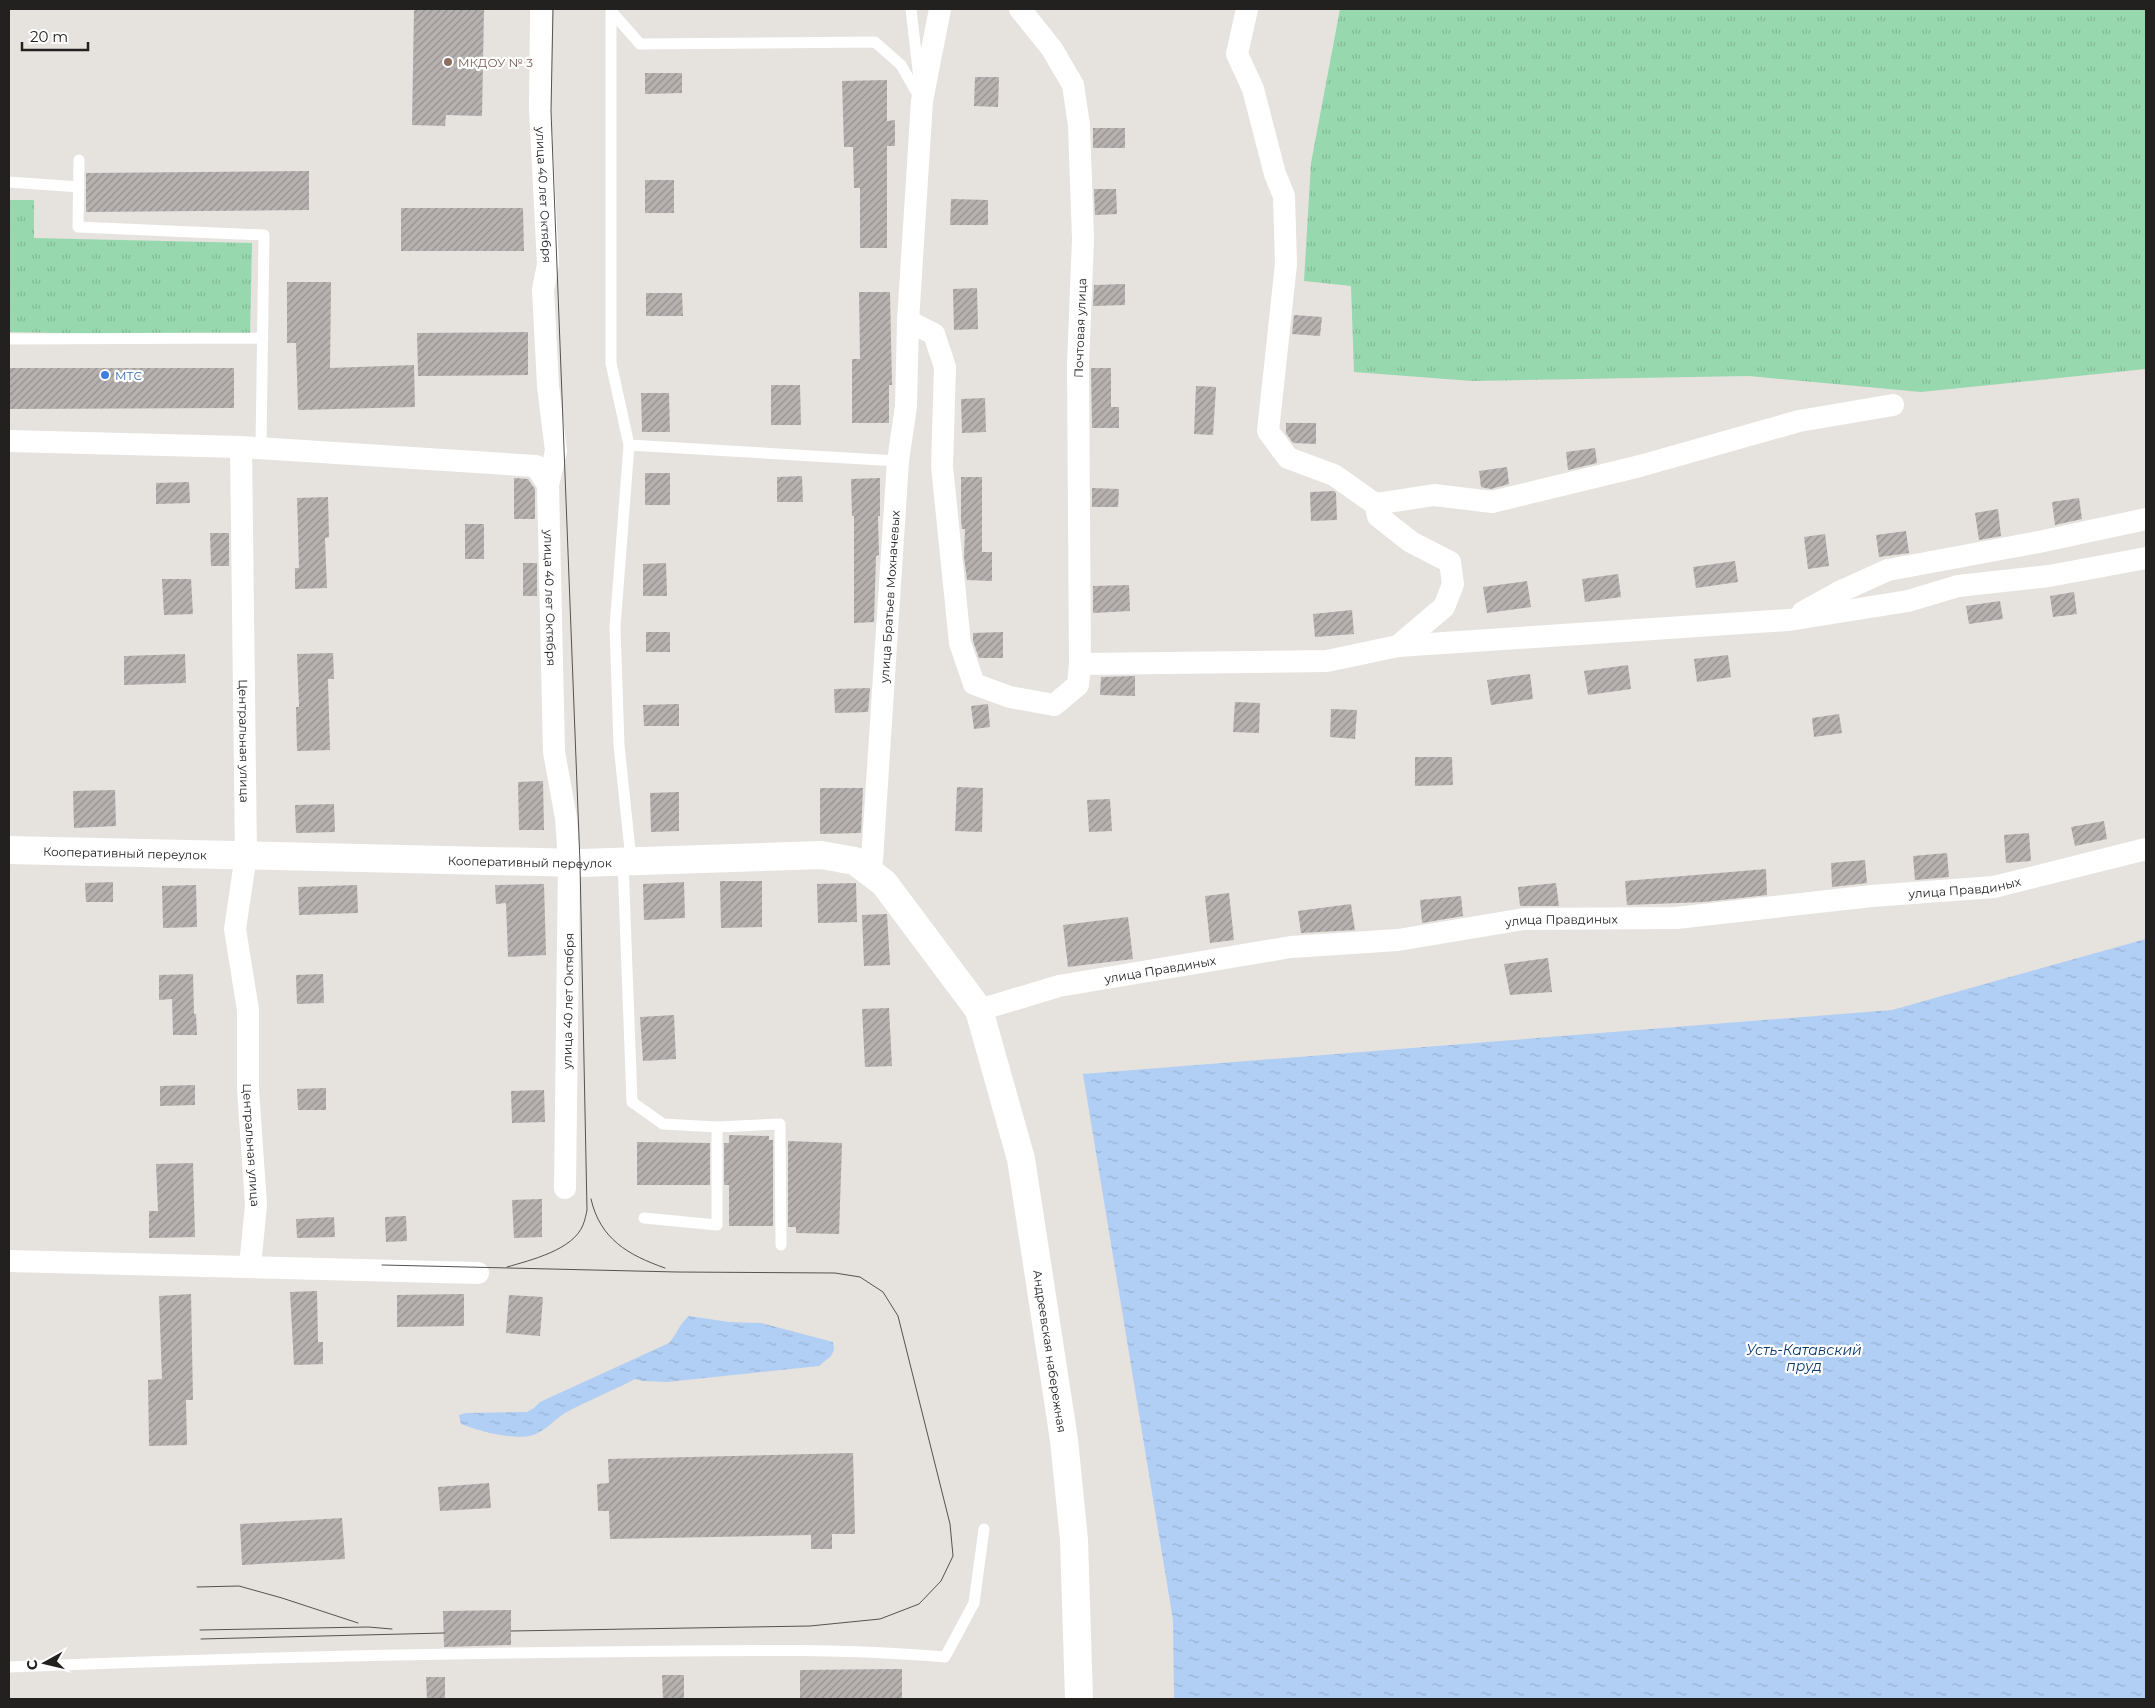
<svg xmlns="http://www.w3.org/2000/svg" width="2155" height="1708" font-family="Montserrat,sans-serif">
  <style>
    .grass { fill: url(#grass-tufts) }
    .water { fill: url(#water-ripples) }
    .building { fill: url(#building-hatch) }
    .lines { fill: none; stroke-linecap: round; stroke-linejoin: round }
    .service { stroke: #fff; stroke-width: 11 }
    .minor { stroke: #fff; stroke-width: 22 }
    .secondary { stroke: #fff; stroke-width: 28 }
    .tram { stroke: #555251; stroke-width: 1 }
    .education-dot { fill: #8d6e63; stroke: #fff; stroke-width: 2 }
    .shop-dot { fill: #3f7fe0; stroke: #fff; stroke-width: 2 }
    .labels { text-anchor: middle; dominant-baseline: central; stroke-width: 4.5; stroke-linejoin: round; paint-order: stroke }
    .education-label { font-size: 12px; fill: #785e54; stroke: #fff; text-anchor: start }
    .street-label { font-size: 12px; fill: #232120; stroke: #fff }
    .shop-label { font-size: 12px; fill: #366cbe; stroke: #fff; text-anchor: start }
    .water-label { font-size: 14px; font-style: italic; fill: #05376d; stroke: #fff }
  </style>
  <defs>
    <pattern id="grass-tufts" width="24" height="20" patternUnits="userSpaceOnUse" patternTransform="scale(1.25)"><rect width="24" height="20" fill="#98d8af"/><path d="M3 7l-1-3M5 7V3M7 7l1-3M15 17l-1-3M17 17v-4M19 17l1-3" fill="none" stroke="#83b996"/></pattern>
    <pattern id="water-ripples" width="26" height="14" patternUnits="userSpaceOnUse" patternTransform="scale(1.25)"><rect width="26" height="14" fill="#b1cef4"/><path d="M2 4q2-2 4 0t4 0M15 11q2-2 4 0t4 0" fill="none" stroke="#98b1d1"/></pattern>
    <pattern id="building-hatch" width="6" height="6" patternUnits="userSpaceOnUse" patternTransform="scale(1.25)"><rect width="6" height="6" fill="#b7b1b0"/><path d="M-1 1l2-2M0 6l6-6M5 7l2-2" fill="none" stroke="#94908f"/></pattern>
  </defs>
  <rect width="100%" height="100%" fill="#e6e2de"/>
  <path class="grass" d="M1340,9H2146V369L1921,392L1749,376L1472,381L1354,372L1351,286L1304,281L1311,163Z
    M9,200H34V238L252,243L250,337L9,332Z"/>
  <path class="water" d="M2146,939V1699H1174L1173,1620L1083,1074L1892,1010Z
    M689,1316L729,1322L761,1323L833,1342L834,1350L831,1356L819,1366L667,1382L643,1381L635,1379C612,1391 587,1401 565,1413C554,1420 545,1431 533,1435C515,1441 479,1431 461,1424L459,1415L466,1413L527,1412L534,1408L540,1402L669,1343C677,1334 680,1323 689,1316Z"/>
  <path class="building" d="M414,9H484L482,116L446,115L445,126L412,125Z
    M645,73H682V93L645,94Z
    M975,77H999L998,107L974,106Z
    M887,80V121L895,120V146H887V248H860V188H854L853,147H844L842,81Z
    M1093,128H1125V148H1093Z
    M309,171V210L86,212V173Z
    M645,180H674V213H645Z
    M1094,189H1116L1117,214L1095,215Z
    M951,199L988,200V225H950Z
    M401,208H523L524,251H401Z
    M287,282H331L330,368L414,365L415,407L298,410L296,343H287Z
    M1125,284V305L1093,306L1094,285Z
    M977,288L978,329L954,330L953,289Z
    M859,292H890L892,385H889V423H852V359H860Z
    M646,293H682L683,316H646Z
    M1294,315L1322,317L1320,336L1292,334Z
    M528,332V375L418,376L417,333Z
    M10,368H234V408L10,409Z
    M1091,368H1111V407H1119V428H1092Z
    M771,385H800L801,425H771Z
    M1196,386L1216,387L1213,435L1194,434Z
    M641,393H669L670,432H642Z
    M985,398L986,432L962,433L961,399Z
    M1286,423H1316V444L1293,443L1286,433Z
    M1595,448L1597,463L1568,470L1566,452Z
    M1507,467L1509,484L1491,489L1481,487L1479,471Z
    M645,473H670V505H645Z
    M802,476L803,502H777V477Z
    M961,477H982V552H992V581L967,580L964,557L965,529H962L961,520Z
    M514,478L528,479L535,489V519H514Z
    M880,478V516H878L879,555L876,556L874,622L854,623V516H852L851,479Z
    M189,482L190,503L156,504V483Z
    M1092,488L1119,489L1118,507H1092Z
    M1334,491L1336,493L1337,520L1311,521L1310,492Z
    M328,497L329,537L325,538L327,588L295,589V568H299L297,498Z
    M2079,498L2082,519L2055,525L2052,502Z
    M1998,509L2001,536L1979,540L1975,513Z
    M465,524H484V559H465Z
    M1906,531L1909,553L1879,557L1876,535Z
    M210,533H229V566H211Z
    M1825,534L1829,566L1808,569L1804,537Z
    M1735,561L1738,582L1696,588L1693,567Z
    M523,563H537V596H523Z
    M666,563L667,596H643V564Z
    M1618,574L1621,597L1585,602L1582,579Z
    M162,579H191L193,614L164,615Z
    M1527,581L1531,607L1487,613L1483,587Z
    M1129,585L1130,611L1093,613V586Z
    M2074,592L2077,614L2053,617L2050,596Z
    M2000,601L2003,619L1969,624L1966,606Z
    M1352,610L1354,634L1315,637L1313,614Z
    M646,632H670V652H646Z
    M1003,632V658H979L973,641V633Z
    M333,653L334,679H328L330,750L297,751L296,707H299L297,654Z
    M185,654L186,683L124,685V656Z
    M1728,655L1731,677L1697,682L1694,659Z
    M1628,665L1631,689L1588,695L1584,671Z
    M1530,674L1533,699L1491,705L1487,680Z
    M1135,676V696L1100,695L1101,677Z
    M870,688L868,712L835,713L834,689Z
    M1235,702L1260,703L1259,733L1233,732Z
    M679,704V726H644L643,705Z
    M988,704L990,727L974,729L971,706Z
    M1331,709L1357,710L1355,739L1330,737Z
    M1839,714L1842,733L1814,737L1812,718Z
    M1415,757H1452L1453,785L1415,786Z
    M543,781L544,830H519L518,782Z
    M957,787L983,788L982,832L955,831Z
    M820,788H863L861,833L820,834Z
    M115,790L116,826L74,828L73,791Z
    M679,792V831L651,832L650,793Z
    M1110,799L1112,831L1089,832L1087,800Z
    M334,804L335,832L296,833L295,805Z
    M2104,821L2107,839L2075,846L2071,827Z
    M2029,833L2031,861L2006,863L2004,835Z
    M1947,853L1949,877L1915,880L1913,856Z
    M1865,860L1867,883L1832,887L1831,863Z
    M1766,869L1767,895L1704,902L1627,905L1625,881Z
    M720,881H762V927L721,928Z
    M113,882V902H86L85,883Z
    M684,882L685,918L644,920L643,884Z
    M856,883L857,922L818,923L817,884Z
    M1556,883L1559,906H1520L1518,887Z
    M544,884L546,955L508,957L506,903L496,904L495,885Z
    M196,885L197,927L163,928L162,886Z
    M357,885L358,913L299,915L298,887Z
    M1229,893L1234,940L1210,943L1205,896Z
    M1461,896L1463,916L1422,923L1420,900Z
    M1351,904L1355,930L1301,933L1298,911Z
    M887,914L890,965L864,966L862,915Z
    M1128,917L1133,959L1068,967L1063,925Z
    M1548,958L1552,992L1510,995L1504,964Z
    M193,974L194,1014H196L197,1035H173L172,999L159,1000V975Z
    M323,974L324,1003L297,1004L296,975Z
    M889,1008L892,1066L865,1067L862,1009Z
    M674,1015L676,1059L643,1061L640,1017Z
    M195,1085V1105L160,1106V1086Z
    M326,1088V1110H298L297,1089Z
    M544,1090L545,1122L512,1123L511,1091Z
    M729,1135L769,1136V1140H773V1226H729V1185H724V1143H729Z
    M788,1141L842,1143L839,1234L796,1233V1227H788Z
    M637,1142L710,1143V1185H637Z
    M193,1163L195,1237L149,1238V1211H158L156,1164Z
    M542,1199V1237L514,1238L512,1200Z
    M406,1216L407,1241L386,1242L385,1217Z
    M334,1217L335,1237L297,1238L296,1219Z
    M317,1291L318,1342H323V1364L294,1365L290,1292Z
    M191,1294L193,1400H186L187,1445L149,1446L148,1380L162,1379L159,1296Z
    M464,1294V1326L397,1327V1295Z
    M509,1295L543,1297L540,1336L506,1333Z
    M853,1453L855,1534H832V1549H811V1535L610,1539L609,1511H598L597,1484L609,1483L608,1459Z
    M489,1483L491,1508L440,1511L438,1487Z
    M342,1518L345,1559L242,1565L240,1524Z
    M511,1610V1645L444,1647L443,1611Z
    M902,1669V1699H800V1670Z
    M662,1675H684V1699H663Z
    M426,1677H445V1699H427Z"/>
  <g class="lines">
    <path class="service" d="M611,9V363L629,445L615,627L619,745L630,850L635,860
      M911,9L919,79
      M611,11L640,44L875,42L901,65L921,100
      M79,160L78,227L264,235L261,447
      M9,182L79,187
      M9,339L263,338
      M629,445L898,461
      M623,862L632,1102L663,1124L717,1127V1225L644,1218
      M717,1127L780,1124L781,1245
      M9,1667C202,1659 395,1654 588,1652C707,1651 827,1647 945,1657L974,1603L984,1529"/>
    <g class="minor">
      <path id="s1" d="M541,9L540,109L548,264L543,290L548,386L556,451L548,485L554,752L566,818L569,862L565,1188"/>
      <path d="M940,9L922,101L908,321L934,334L945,367L942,466L960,643L974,684L1010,697L1054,705L1078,685L1080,664L1327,661L1398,646L1789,620L1908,601L1958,586L2049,576L2146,558"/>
      <path d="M1020,9L1052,49L1073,85L1079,125L1083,239L1078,365L1080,664"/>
      <path d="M1247,9L1237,54L1253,89L1275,174L1284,196L1286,264L1268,431L1288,458L1334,475L1375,504L1378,516L1411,542L1450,562L1453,584L1444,607L1398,646"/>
      <path id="s2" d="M9,441L241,447L246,855L235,929L248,1010V1089L256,1205L250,1266"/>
      <path d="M241,447L536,466L548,485"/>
      <path d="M1375,504L1434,495L1492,502L1640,466L1799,421L1893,405"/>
      <path d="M1803,612L1839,592L1888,570L2039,542L2146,519"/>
      <path id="s3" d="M867,871L872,860L898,461L906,406L908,321"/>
      <path id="s4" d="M979,1010L1059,986L1291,947L1398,940L1524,919L1676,918L1872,896L1994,887L2146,849"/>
      <path d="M9,1261L478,1273"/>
    </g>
    <path class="secondary" id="s5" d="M9,850L580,863L821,855L855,861L884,883L979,1010L1021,1159L1064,1440L1074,1540L1079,1699"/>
    <path class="tram" d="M591,1199C600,1239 628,1255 665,1268
      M382,1265L677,1272L835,1273L860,1277L883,1292L898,1316L950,1524L953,1556L941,1581L919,1604L880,1619L810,1626L511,1631
      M507,1267C531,1260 573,1250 583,1225C585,1220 586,1215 587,1210L580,863L551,111L553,9
      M197,1587L239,1586L282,1598L358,1623
      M200,1630L368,1627L392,1629
      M201,1639L444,1633"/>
  </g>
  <circle class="education-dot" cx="448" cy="62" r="5"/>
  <circle class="shop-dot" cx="105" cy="375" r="5"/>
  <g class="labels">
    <g class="education-label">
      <text x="458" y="62">МКДОУ № 3</text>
    </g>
    <g class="street-label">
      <text stroke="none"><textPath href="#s1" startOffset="186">улица 40 лет Октября</textPath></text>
      <text transform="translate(1080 328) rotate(-88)">Почтовая улица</text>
      <text stroke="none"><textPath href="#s3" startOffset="276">улица Братьев Мохначевых</textPath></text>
      <text stroke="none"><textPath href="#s1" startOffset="591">улица 40 лет Октября</textPath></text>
      <text stroke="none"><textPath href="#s2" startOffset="526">Центральная улица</textPath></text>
      <text stroke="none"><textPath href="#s5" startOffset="116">Кооперативный переулок</textPath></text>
      <text stroke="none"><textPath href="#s5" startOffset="521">Кооперативный переулок</textPath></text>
      <text stroke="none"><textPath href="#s4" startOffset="996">улица Правдиных</textPath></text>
      <text stroke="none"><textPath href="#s4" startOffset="591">улица Правдиных</textPath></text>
      <text stroke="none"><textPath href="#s4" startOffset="186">улица Правдиных</textPath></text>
      <text transform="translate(568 1001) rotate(-89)">улица 40 лет Октября</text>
      <text stroke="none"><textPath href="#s2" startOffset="932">Центральная улица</textPath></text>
      <text stroke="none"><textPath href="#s5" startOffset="1391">Андреевская набережная</textPath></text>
    </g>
    <g class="shop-label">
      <text x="115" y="375">МТС</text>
    </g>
    <g class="water-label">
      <text x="1804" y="1350">Усть-Катавский<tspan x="1804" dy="16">пруд</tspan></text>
    </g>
  </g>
  <rect width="2155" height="1708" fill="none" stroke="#232120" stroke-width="20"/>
  <g transform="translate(45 1663) rotate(262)" stroke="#ffffff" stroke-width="4" paint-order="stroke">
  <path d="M0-4L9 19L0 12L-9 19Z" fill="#232120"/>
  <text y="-8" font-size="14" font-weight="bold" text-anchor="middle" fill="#232120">С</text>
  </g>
  <path d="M22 42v8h66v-8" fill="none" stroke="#232120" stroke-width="2.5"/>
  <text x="30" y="42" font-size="15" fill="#232120" stroke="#ffffff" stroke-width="4" paint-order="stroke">20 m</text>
</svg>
